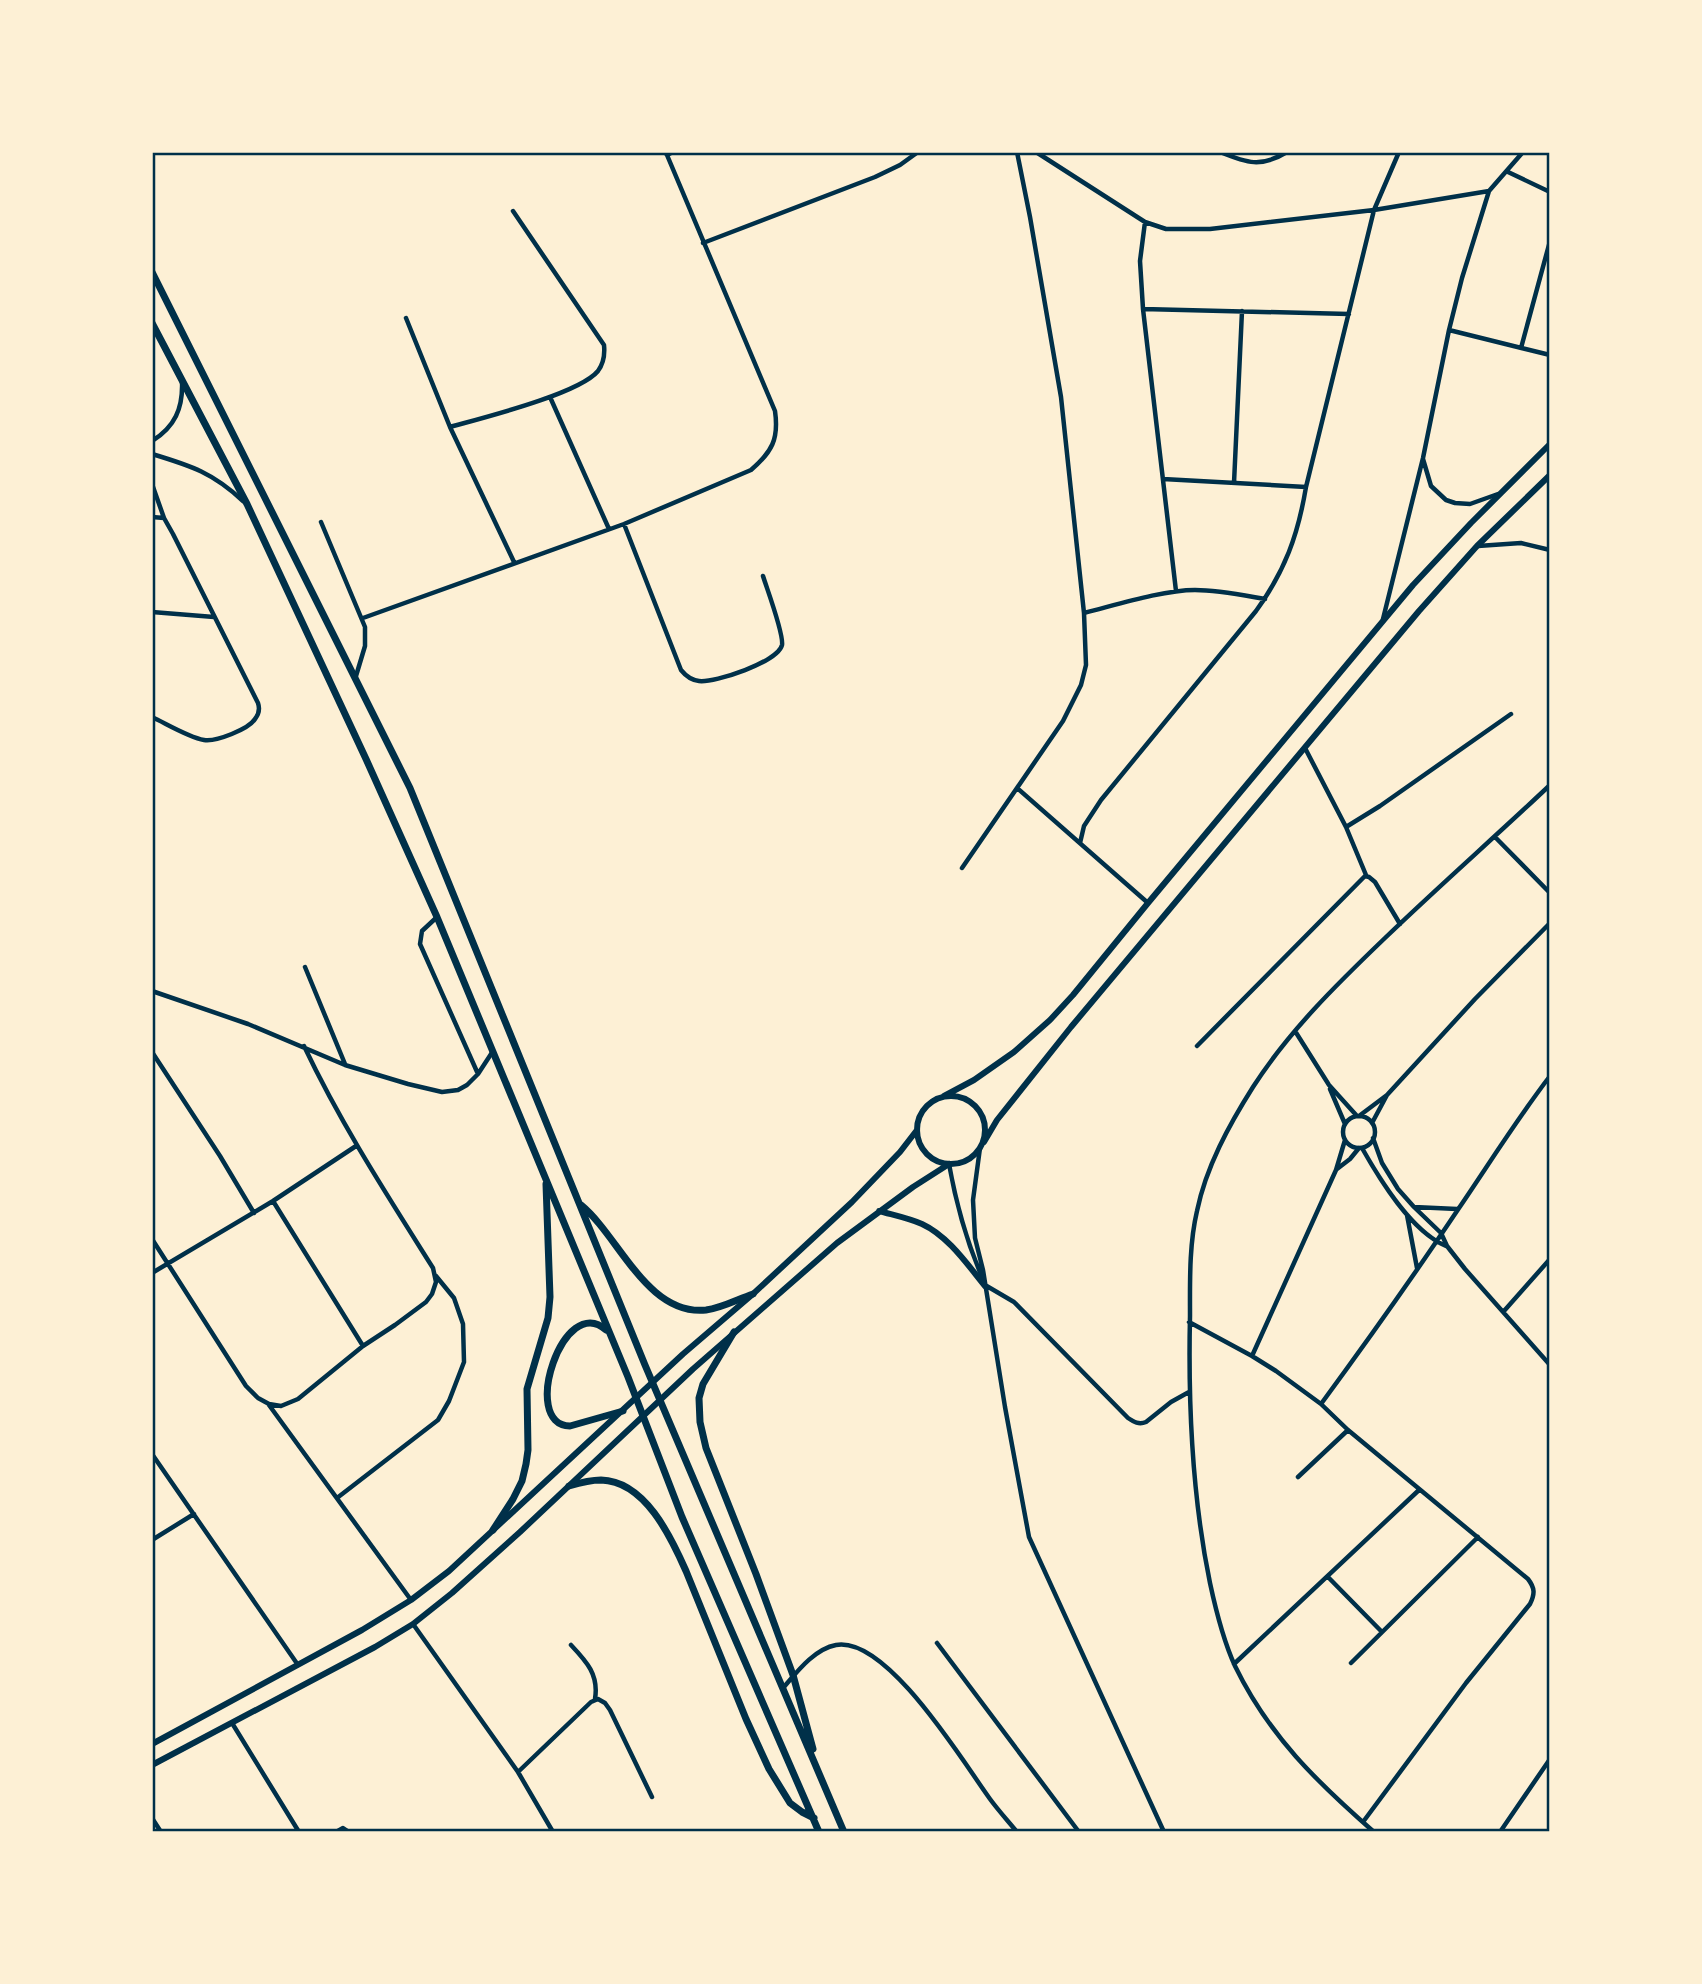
<svg xmlns="http://www.w3.org/2000/svg" width="1702" height="1984" font-family="'Archivo Narrow',sans-serif">
  <style>
    .lines { fill: none; stroke-linecap: round; stroke-linejoin: round }
    .minor { stroke: #003049; stroke-width: 4.5 }
    .secondary { stroke: #003049; stroke-width: 6 }
    .trunk { stroke: #003049; stroke-width: 7 }
    .neatline { fill: none; stroke: #003049; stroke-width: 2.5 }
  </style>
  <rect width="100%" height="100%" fill="#fdf0d5"/>
  <g class="lines">
    <path class="minor" d="M665,152L667,155L673,152
      M1036,152L1145,222L1166,229H1210L1374,210L1489,191
      M1220,152C1247,163 1261,168 1287,152
      M1508,172L1550,192
      M1145,222L1140,261L1143,309L1176,591
      M703,243L875,177L900,165L918,152
      M1143,309L1349,314
      M406,318L450,427L514,562
      M1449,330L1550,355
      M1521,348L1550,241
      M550,397L609,529
      M450,427C482,418 579,394 598,371C604,363 605,355 604,345L513,211
      M152,441C175,427 183,408 182,382
      M152,454C192,466 213,473 243,501
      M1423,459L1431,486L1446,500L1455,503L1470,504L1498,494
      M1163,479L1306,487
      M1234,483L1242,311
      M152,484L164,518
      M152,517L164,518L173,534L258,703C260,709 259,714 255,719C249,729 216,742 204,740C188,737 167,724 152,717
      M321,522L365,627V646L356,676
      M624,524L681,670C685,675 691,680 699,681C715,683 778,662 782,645C784,634 767,589 763,576
      M1478,546L1521,543L1550,550
      M152,612L214,617
      M1084,613C1116,605 1163,590 1195,590C1218,590 1242,595 1265,599
      M363,618L624,524L751,470C772,452 779,439 775,411L667,155
      M1383,619L1423,458L1449,330L1462,278L1489,191L1523,152
      M1305,748L1346,827
      M1017,788L1148,903
      M1495,837L1550,893
      M1080,843L1084,826L1101,800L1256,611C1285,571 1298,535 1306,487L1374,210L1399,152
      M962,868L1063,721L1081,685L1086,665L1084,613L1061,397L1030,217L1017,152
      M1366,875L1346,827L1380,806L1511,714
      M437,917L422,931L420,944L478,1074
      M305,967L345,1064
      M152,991L248,1024L345,1065L408,1084L442,1092L458,1090L467,1085L478,1074L493,1051
      M1295,1031L1329,1085L1357,1116
      M1197,1046L1365,876L1369,877L1375,882L1400,924
      M152,1052L220,1156L254,1213
      M1330,1089L1345,1124
      M1359,1116L1387,1095L1475,999L1550,923
      M1343 1132a16 16 0 1 1 32 0a16 16 0 1 1-32 0Z
      M1372,1123L1387,1095
      M1373,1138L1382,1163L1398,1189L1414,1207L1441,1233L1447,1246L1465,1269L1550,1365
      M980,1148L973,1200L975,1238L983,1270L1005,1407L1029,1537L1164,1832
      M1362,1148C1380,1180 1411,1231 1446,1246
      M949,1164C956,1203 966,1240 982,1277
      M1337,1169L1350,1159L1359,1148
      M273,1201L363,1346
      M1414,1207L1457,1209
      M1407,1215L1417,1268
      M152,1239L246,1386L258,1398L269,1404L281,1406L298,1399L363,1346L395,1325L426,1302L432,1294L436,1282L433,1268C387,1195 341,1124 304,1046
      M152,1273L273,1201L356,1146
      M985,1285L1014,1302L1128,1418C1134,1422 1139,1425 1146,1422L1171,1402L1189,1392
      M1504,1311L1550,1259
      M1189,1322L1252,1356L1276,1371L1321,1404L1348,1430L1528,1579C1535,1588 1535,1594 1530,1604L1466,1683L1363,1822
      M1252,1356L1336,1170L1345,1140
      M1321,1404C1368,1340 1415,1274 1459,1208C1489,1164 1517,1119 1550,1076
      M269,1405L411,1600
      M152,1454L298,1665
      M1298,1477L1348,1430
      M337,1498L438,1420L449,1401L464,1362L463,1324L454,1298L436,1276
      M152,1540L194,1514
      M1328,1577L1381,1631
      M413,1624L518,1772L553,1832
      M937,1643L1079,1832
      M571,1645C587,1662 599,1675 595,1699
      M1351,1663L1478,1537
      M1234,1664L1419,1490
      M783,1688C796,1673 814,1649 836,1645C887,1636 963,1762 990,1799C998,1810 1008,1821 1017,1832
      M232,1723L299,1832
      M518,1772L591,1702L598,1699L605,1703L610,1710L652,1797
      M152,1818L161,1832
      M336,1832L343,1828L349,1832
      M1374,1832C1317,1782 1269,1736 1235,1666C1223,1640 1216,1611 1210,1583C1192,1496 1188,1405 1190,1316C1190,1282 1189,1245 1197,1211C1206,1167 1229,1125 1253,1087C1289,1031 1337,984 1385,938C1439,886 1495,837 1550,785
      M1500,1832L1550,1759"/>
    <path class="secondary" d="M917 1130a34 34 0 1 1 68 0a34 34 0 1 1-68 0Z
      M944,1096L974,1080L1014,1052L1050,1020L1073,995L1148,903L1413,585L1471,523L1550,444
      M984,1142L997,1120L1071,1027L1419,611L1477,546L1550,475
      M879,1211C893,1215 908,1218 922,1224C948,1236 967,1264 985,1286
      M152,1744L362,1630L411,1600L449,1571L683,1354L753,1294L852,1202L900,1152L917,1130
      M152,1765L375,1647L413,1624L452,1593L520,1532L693,1369L837,1243L913,1187L949,1164"/>
    <path class="trunk" d="M152,272L410,788L645,1365L844,1832
      M152,323L247,504L366,759L437,917L628,1377L682,1517L819,1832
      M581,1205C619,1236 647,1316 706,1310C722,1308 738,1299 753,1294
      M606,1330C564,1291 519,1425 570,1426L623,1411
      M734,1332L703,1384L699,1398L700,1422L706,1448L756,1574L793,1675L813,1749
      M569,1486C579,1483 590,1480 601,1480C645,1481 671,1537 686,1571L746,1719L769,1769L790,1803L802,1812L814,1818
      M493,1530L513,1499L522,1481L526,1464L528,1450L527,1389L548,1318L550,1297L546,1184"/>
  </g>
  <rect width="1702" height="1984" fill="none" stroke="#fdf0d5" stroke-width="308"/>
  <rect x="154" y="154" width="1394" height="1676" class="neatline"/>
</svg>
